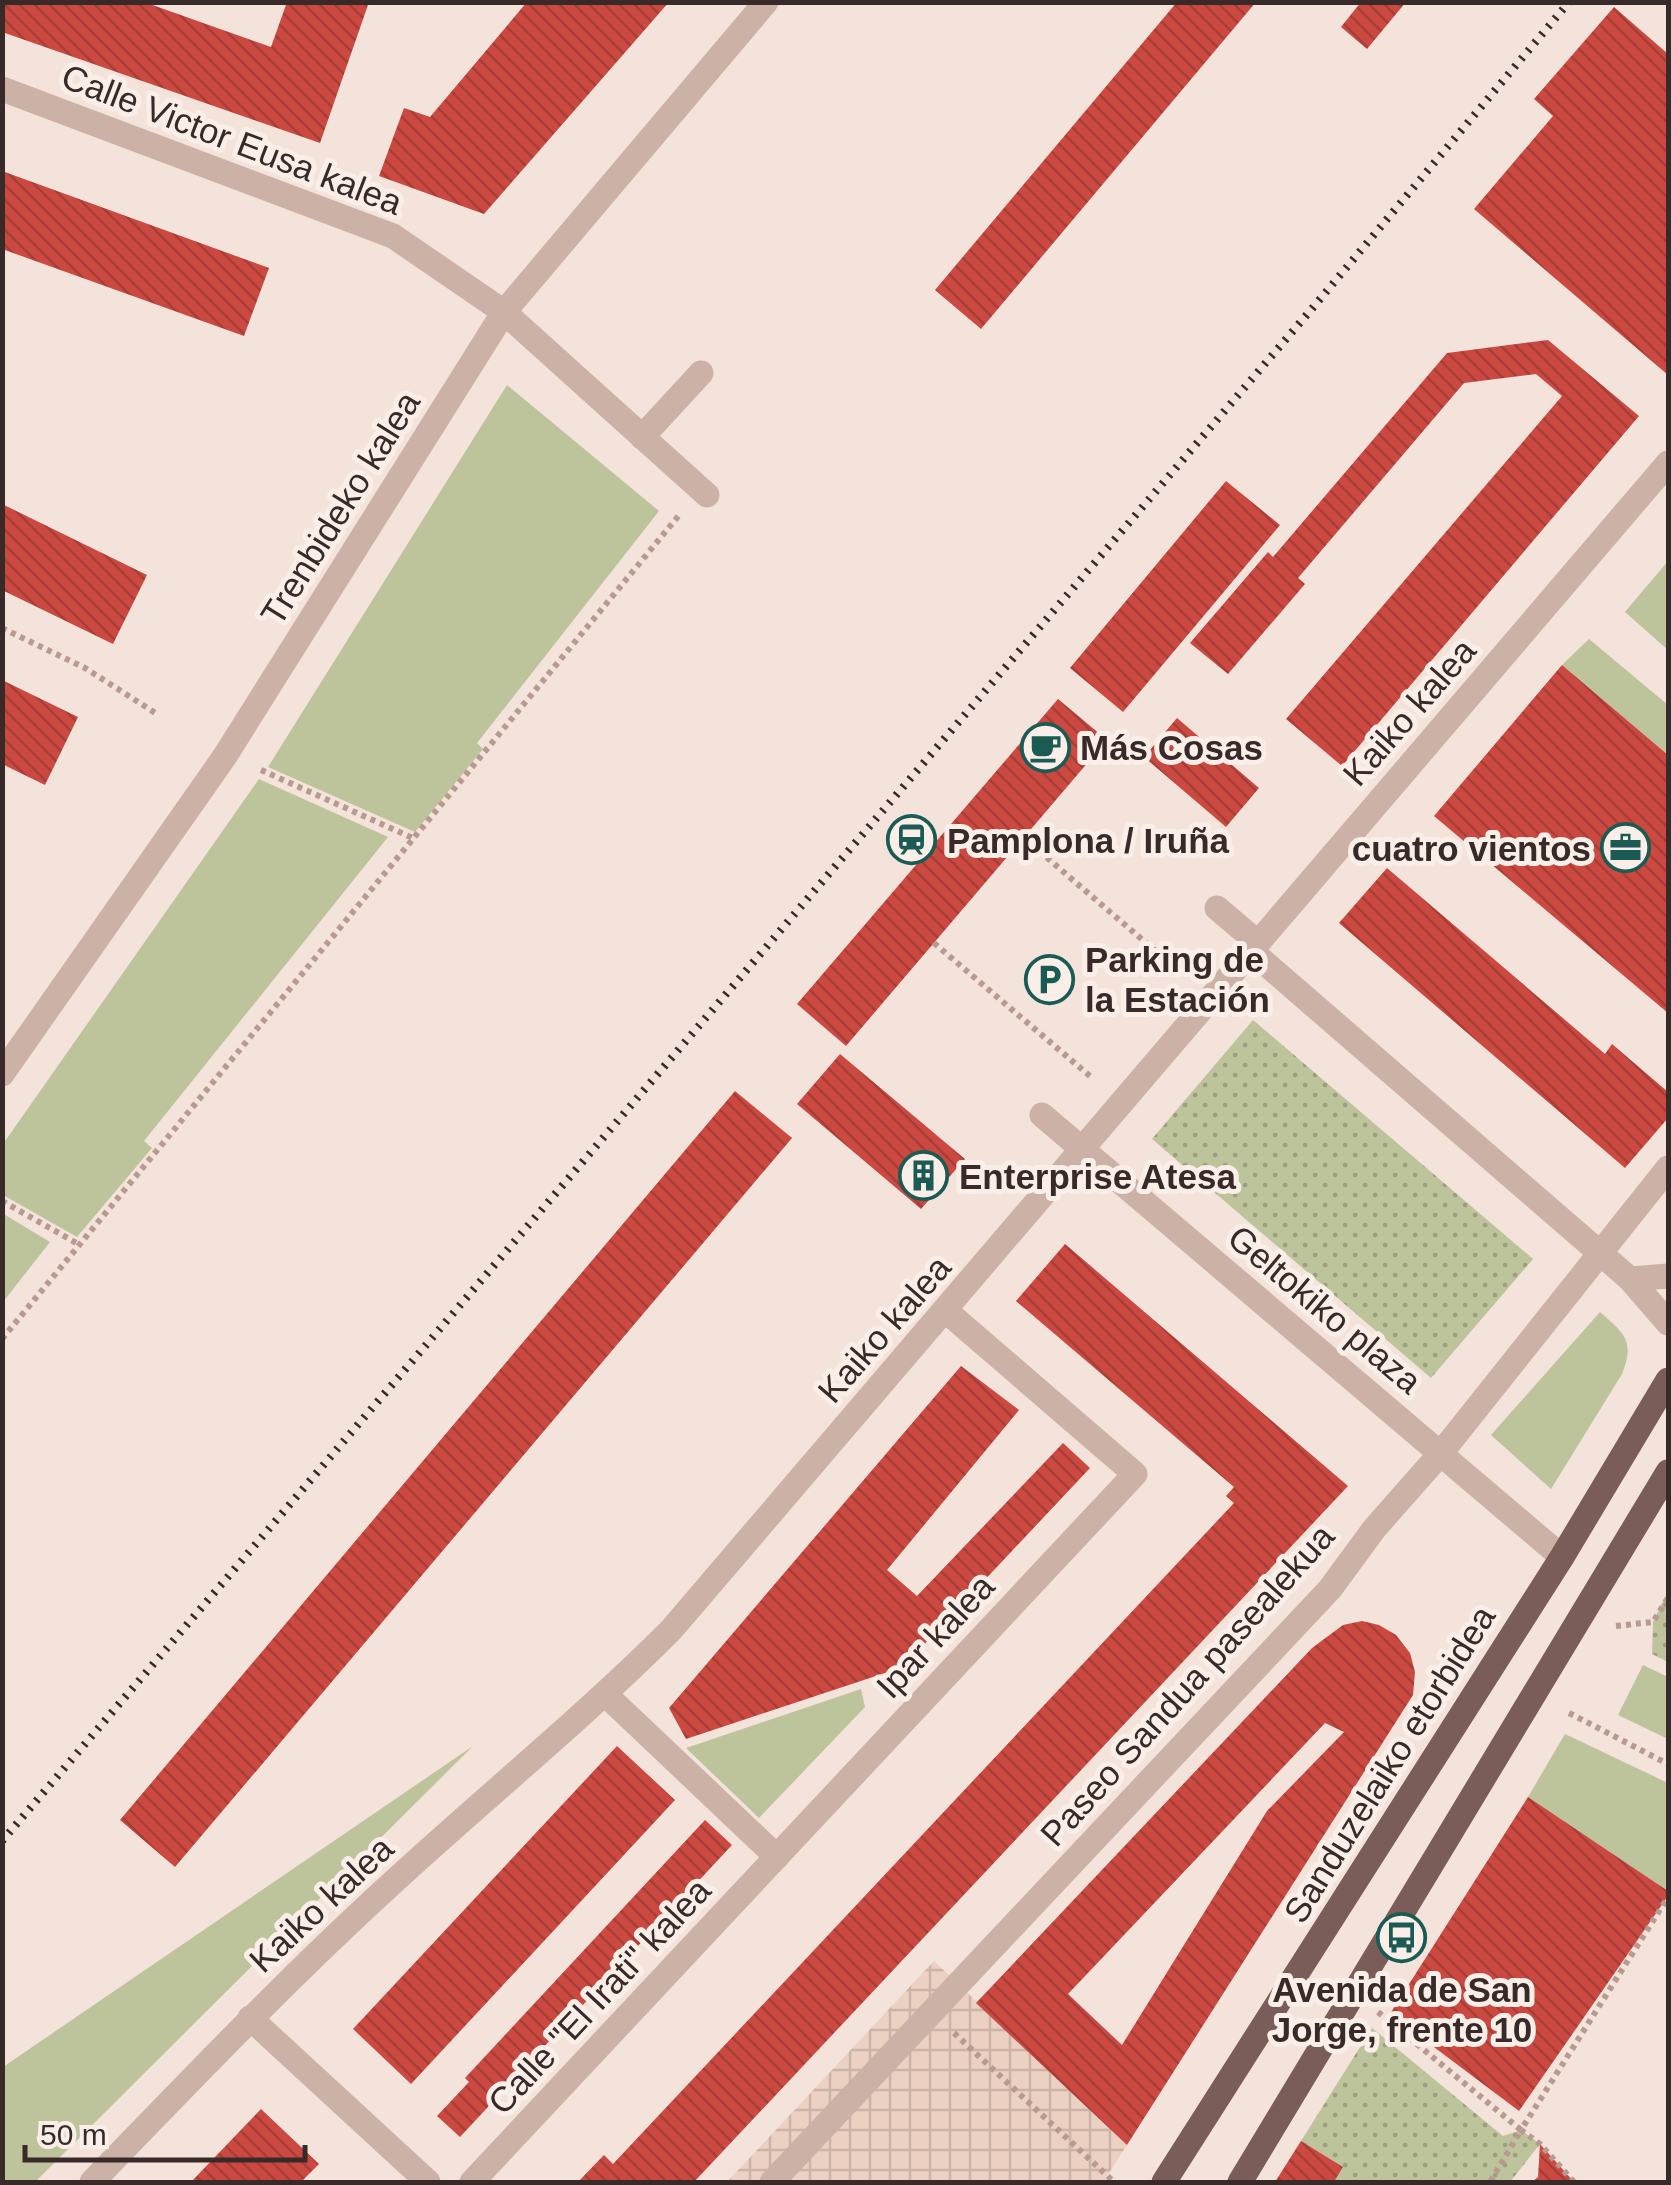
<svg xmlns="http://www.w3.org/2000/svg" width="1671" height="2185" font-family="Arial,sans-serif">
  <style>
    .grass { fill: #bdc39b }
    .park { fill: url(#park-dots) }
    .plaza { fill: url(#plaza-grid) }
    .building { fill: url(#building-back-hatch); fill-rule: evenodd }
    .lines { fill: none; stroke-linecap: round; stroke-linejoin: round }
    .path { stroke: #b89a91; stroke-width: 6; stroke-dasharray: 5 5; stroke-linecap: butt }
    .minor { stroke: #ccb1a7; stroke-width: 25 }
    .major { stroke: #7a5d58; stroke-width: 25 }
    .rail { stroke: #382a28; stroke-width: 8; stroke-dasharray: 2.5 8; stroke-linecap: butt }
    .labels { text-anchor: middle; dominant-baseline: central; stroke-width: 10; stroke-linejoin: round; paint-order: stroke }
    .street-label { font-size: 35px; fill: #382a28; stroke: #faefe8 }
    .poi-label { font-size: 35px; font-weight: bold; fill: #382a28; stroke: #faefe8; text-anchor: start }
  </style>
  <defs>
    <pattern id="park-dots" width="8" height="8" patternUnits="userSpaceOnUse" patternTransform="scale(2.5)"><rect width="8" height="8" fill="#bdc39b"/><path d="M2 2h.1M6 6h.1" fill="none" stroke="#9b9f7e" stroke-width="1.8" stroke-linecap="round"/></pattern>
    <pattern id="plaza-grid" width="8" height="8" patternUnits="userSpaceOnUse" patternTransform="scale(2.5)"><rect width="8" height="8" fill="#ecd1c2"/><path d="M0 4h8M4 0v8" fill="none" stroke="#cbb4a7"/></pattern>
    <pattern id="building-back-hatch" width="6" height="6" patternUnits="userSpaceOnUse" patternTransform="scale(2.5)"><rect width="6" height="6" fill="#cb4941"/><path d="M-1 5l2 2M0 0l6 6M5-1l2 2" fill="none" stroke="#a63d36"/></pattern>
  </defs>
  <rect width="100%" height="100%" fill="#f3e3db"/>
  <path class="grass" d="M507,385L659,511L477,743L483,749L415,832L268,767Z
    M1668,561V650L1625,612Z
    M1589,639L1668,705V755L1562,665Z
    M259,779L388,837L144,1141L152,1148L77,1237L3,1195V1144Z
    M2,1213L50,1242L3,1302H2Z
    M1600,1312C1625,1334 1635,1341 1622,1374L1551,1489L1491,1435Z
    M1643,1665L1668,1677V1739L1618,1715Z
    M861,1689L865,1707L759,1818L686,1748Z
    M1565,1734L1668,1783V1891L1528,1797Z
    M473,1746L35,2182H3V2067Z"/>
  <path class="park" d="M1253,1020L1533,1259L1431,1378L1152,1139Z
    M1668,1591V1662L1652,1654L1653,1622Z
    M1372,2028L1503,2136L1521,2130L1540,2144L1510,2182H1334L1343,2167L1301,2141Z"/>
  <path class="plaza" d="M934,1961L1127,2145L1103,2182H727Z"/>
  <path class="building" d="M2,2H144L271,47L287,2H369L320,143L2,32Z
    M527,2H669L484,214L379,176L404,108L430,117Z
    M1177,2H1256L981,329L935,290Z
    M1361,2H1406L1367,49L1341,27Z
    M1614,7L1668,54V375L1474,209L1553,116L1534,99Z
    M2,171L269,268L244,336L2,249Z
    M1548,340L1639,416L1342,766L1286,719L1562,396L1536,374L1464,383L1298,578L1305,584L1228,674L1190,643L1268,552L1273,557L1447,353Z
    M1226,481L1280,525L1123,712L1070,668Z
    M2,504L147,575L113,644L2,590Z
    M1562,665L1668,755V1013L1434,816Z
    M2,680L78,717L45,785L2,764Z
    M1058,699L1107,740L846,1046L797,1004Z
    M1177,718L1259,788L1226,827L1144,757Z
    M1387,868L1605,1054L1612,1044L1668,1092V1118L1625,1168L1339,923Z
    M840,1054L965,1159L921,1209L797,1104Z
    M735,1091L792,1138L175,1867L120,1820Z
    M1065,1244L1348,1486L694,2182H578L604,2155L613,2164L1234,1503L1226,1496L1234,1487L1016,1301Z
    M961,1366L1019,1410L887,1570L917,1596L1063,1443L1090,1468L903,1667L686,1739L669,1708Z
    M1362,1621L1379,1625L1396,1635L1410,1653L1415,1672L1413,1695L1127,2145L976,2003L1312,1648L1343,1625ZM1325,1723L1344,1732L1267,1811L1122,2045L1068,1994Z
    M617,1746L675,1800L411,2084L353,2029Z
    M1528,1797L1668,1891V1896L1519,2111L1390,2014Z
    M705,1820L732,1845L460,2137L437,2116L469,2082L465,2078Z
    M261,2109L319,2164L301,2182H191Z
    M1301,2141L1343,2167L1334,2182H1275Z
    M1540,2144L1574,2182H1532L1538,2177Z"/>
  <g class="lines">
    <path class="path" d="M2,628L85,668L157,714
      M261,770L415,839
      M1024,838L1180,972
      M934,943L1091,1077
      M2,1201L80,1245
      M2,1339L680,514
      M1616,1626L1653,1622L1668,1598
      M1569,1713L1668,1764
      M1378,2012L1521,2130L1490,2182
      M954,2033L1114,2182
      M1574,2182L1540,2144L1521,2130L1668,1897"/>
    <path class="minor" d="M2,89L393,236L504,312L707,495
      M642,437L701,373
      M1217,908L1257,942
      M1250,950L1630,1279L1668,1323
      M2,1074L225,756L504,312L766,2
      M1042,1115L1562,1557
      M1630,1279L1668,1276
      M606,1695L777,1857
      M250,2018L428,2182
      M92,2182C189,2082 285,1981 389,1886C482,1800 581,1720 671,1630L1668,463
      M472,2182L1135,1474L946,1311
      M772,2182L1330,1589L1374,1529L1441,1453L1668,1168"/>
    <path class="major" d="M1164,2182L1562,1557L1668,1380
      M1240,2182L1668,1472"/>
    <path class="rail" d="M2,1841L1310,311L1569,2"/>
  </g>
  <defs>
    <symbol id="cafe-ring" viewBox="-11 -11 22 22"><circle r="9.5" fill="#faefe8" stroke="#1b5b53" stroke-width="1.5"/><path d="M-5.5-4.5H6V0H3Q3 3.5 0 3.5H-2.5Q-5.5 3.5-5.5 0ZM3-3.2v2h1.7v-2ZM-6 4.5H4V6H-6Z" fill="#1b5b53"/></symbol>
    <symbol id="station-ring" viewBox="-11 -11 22 22"><circle r="9.5" fill="#faefe8" stroke="#1b5b53" stroke-width="1.5"/><path d="M-3-6H3Q5-6 5-4V2Q5 4 3 4L4.5 6H3L1.5 4h-3L-3 6H-4.5L-3 4Q-5 4-5 2V-4Q-5-6-3-6ZM-3.5-4v3h7v-3ZM-3.5 1v1.5H-2V1ZM2 1v1.5H3.5V1Z" fill="#1b5b53"/></symbol>
    <symbol id="office-ring" viewBox="-11 -11 22 22"><circle r="9.5" fill="#faefe8" stroke="#1b5b53" stroke-width="1.5"/><path d="M-6-3h4V-5.5h4V-3h4V5H-6ZM-1-4.5V-3h2v-1.5ZM-6 0V1H6V0Z" fill="#1b5b53"/></symbol>
    <symbol id="parking-ring" viewBox="-11 -11 22 22"><circle r="9.5" fill="#faefe8" stroke="#1b5b53" stroke-width="1.5"/><path d="M-3.5-5.5H1a3.5 3.5 0 0 1 0 7H-1V5.5H-3.5ZM-1-3.4V-.6H.8a1.4 1.4 0 0 0 0-2.8Z" fill="#1b5b53"/></symbol>
    <symbol id="building-ring" viewBox="-11 -11 22 22"><circle r="9.5" fill="#faefe8" stroke="#1b5b53" stroke-width="1.5"/><path d="M-4-6H4V6H1V3H-1V6H-4ZM-2.5-4.3h1.7v1.8h-1.7ZM.8-4.3h1.7v1.8H.8ZM-2.5-1h1.7V.8h-1.7ZM.8-1h1.7V.8H.8Z" fill="#1b5b53"/></symbol>
    <symbol id="bus-ring" viewBox="-11 -11 22 22"><circle r="9.5" fill="#faefe8" stroke="#1b5b53" stroke-width="1.5"/><path d="M-5-6H5V4H4V6H2V4H-2V6H-4V4H-5ZM-3.5-4V0h7V-4ZM-3.5 1.2v1.5H-2V1.2ZM2 1.2v1.5H3.5V1.2Z" fill="#1b5b53"/></symbol>
  </defs>
  <g fill-rule="evenodd">
    <use href="#cafe-ring" x="1018" y="720" width="55" height="55"/>
    <use href="#station-ring" x="884" y="812" width="55" height="55"/>
    <use href="#office-ring" x="1598" y="820" width="55" height="55"/>
    <use href="#parking-ring" x="1022" y="952" width="55" height="55"/>
    <use href="#building-ring" x="896" y="1148" width="55" height="55"/>
    <use href="#bus-ring" x="1374" y="1910" width="55" height="55"/>
  </g>
  <g class="labels">
    <g class="street-label">
      <text transform="translate(232 139) rotate(21)">Calle Victor Eusa kalea</text>
      <text transform="translate(340 508) rotate(-58)">Trenbideko kalea</text>
      <text transform="translate(1409 712) rotate(-49)">Kaiko kalea</text>
      <text transform="translate(1325 1309) rotate(40)">Geltokiko plaza</text>
      <text transform="translate(884 1329) rotate(-49)">Kaiko kalea</text>
      <text transform="translate(935 1636) rotate(-47)">Ipar kalea</text>
      <text transform="translate(1187 1685) rotate(-48)">Paseo Sandua pasealekua</text>
      <text transform="translate(1389 1764) rotate(-58)">Sanduzelaiko etorbidea</text>
      <text transform="translate(321 1904) rotate(-43)">Kaiko kalea</text>
      <text transform="translate(599 1996) rotate(-47)">Calle "El Irati" kalea</text>
    </g>
    <g class="poi-label">
      <text x="1080" y="747">Más Cosas</text>
      <text x="947" y="840">Pamplona / Iruña</text>
      <text x="1591" y="848" text-anchor="end">cuatro vientos</text>
      <text x="1085" y="959">Parking de<tspan x="1085" dy="40">la Estación</tspan></text>
      <text x="959" y="1176">Enterprise Atesa</text>
      <text x="1402" y="1989" text-anchor="middle">Avenida de San<tspan x="1402" dy="40">Jorge, frente 10</tspan></text>
    </g>
  </g>
  <rect width="1671" height="2185" fill="none" stroke="#382a28" stroke-width="10"/>
  <path d="M25 2145v15h280v-15" fill="none" stroke="#382a28" stroke-width="5"/>
  <text x="40" y="2145" font-size="30" fill="#382a28" stroke="#faefe8" stroke-width="8" paint-order="stroke">50 m</text>
</svg>
